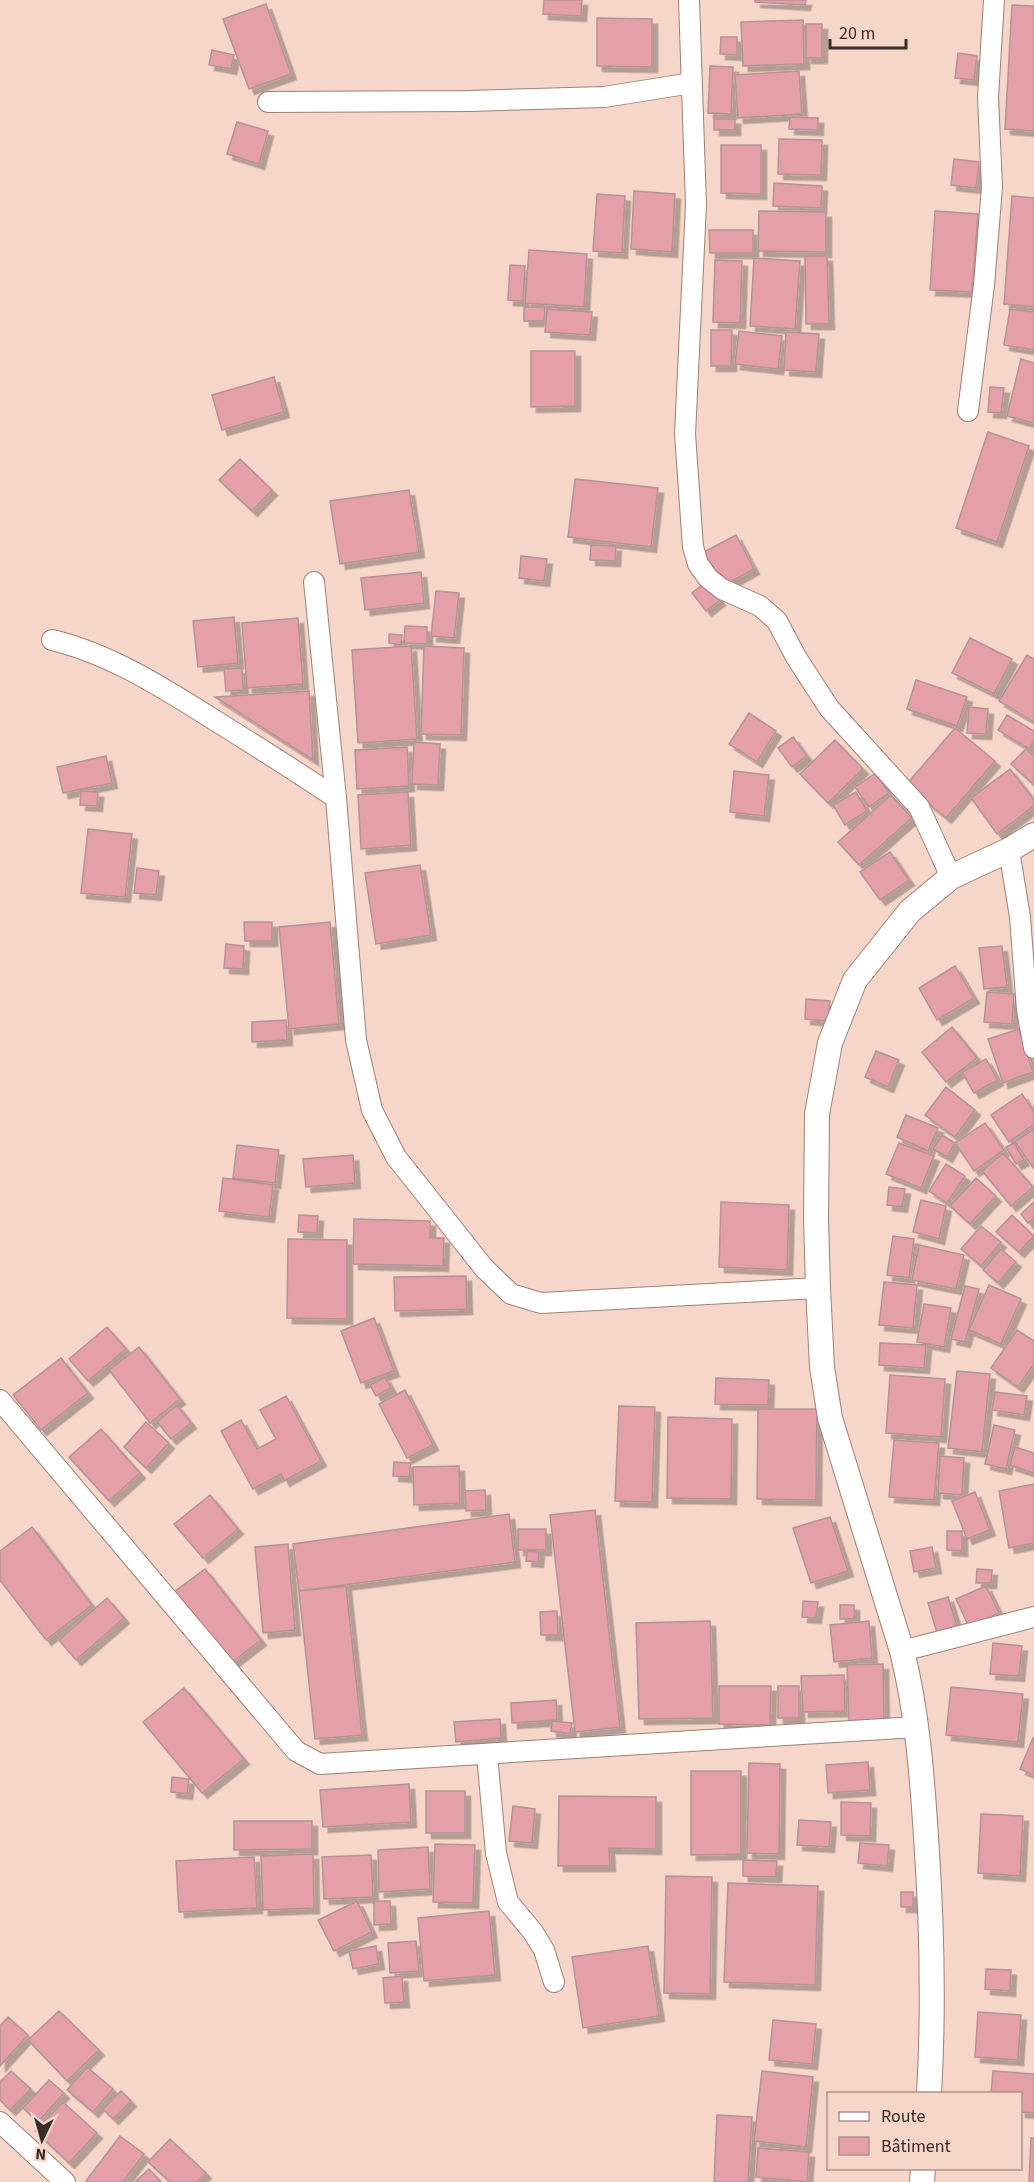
<svg xmlns="http://www.w3.org/2000/svg" width="1034" height="2182" font-family="'Source Sans 3',sans-serif">
  <style>
    .building { fill: #e49fa8; stroke: #b49397; stroke-width: 1.5; filter: url(#shadow) }
    .lines { fill: none; stroke-linecap: round; stroke-linejoin: round }
    .minor-casing { stroke: #9d8074; stroke-width: 22 }
    .tertiary-casing { stroke: #9d8074; stroke-width: 26 }
    .minor { stroke: #fff; stroke-width: 20 }
    .tertiary { stroke: #fff; stroke-width: 24 }
  </style>
  <defs>
    <filter id="shadow"><feDropShadow dx="5.5" dy="5.5" stdDeviation="0" flood-color="#0004"/></filter>
  </defs>
  <rect width="100%" height="100%" fill="#f6d6c9"/>
  <path class="building" d="M544,0H582L581,16L543,14Z
    M755,0H806L805,5L755,2Z
    M266,4L291,74L249,89L223,19Z
    M1012,5L1034,6V131L1005,129Z
    M597,18L652,19V67L597,66Z
    M803,20L804,64L743,66L741,22Z
    M806,24H822V58H806Z
    M721,37H737V55L720,54Z
    M212,50L234,55L231,69L209,65Z
    M958,53L977,56L974,80L955,78Z
    M710,66L733,67L731,114L708,113Z
    M799,71L802,114L738,118L735,75Z
    M790,117L818,118V130L789,129Z
    M714,119H735V130H714Z
    M237,122L268,131L259,164L227,154Z
    M779,139L822,140L821,175L778,174Z
    M721,145H761V194L721,193Z
    M954,159L979,162L976,188L951,185Z
    M774,183L822,186L821,208L773,206Z
    M634,191L675,194L672,252L631,249Z
    M597,194L625,196L622,253L593,251Z
    M1012,196L1034,198V307L1004,304Z
    M759,211L826,212V252L758,251Z
    M935,211L978,214L972,292L930,290Z
    M709,230H753V253H710Z
    M529,250L587,254L584,307L525,303Z
    M805,256H827L829,324H806Z
    M754,258L800,261L795,329L750,326Z
    M715,260L742,261L740,323L713,322Z
    M510,265L525,266L523,301L508,300Z
    M524,307H545L544,321H524Z
    M547,309L592,312L590,335L545,332Z
    M1010,309L1034,312V350L1004,345Z
    M711,330H732L731,366H711Z
    M739,331L782,336L778,369L735,364Z
    M786,332L819,334L816,372L784,370Z
    M531,351H575V406L531,407Z
    M1021,359L1034,363V423L1007,416Z
    M274,377L284,412L222,430L212,395Z
    M990,387L1004,388L1001,413L988,412Z
    M988,432L1029,446L997,542L956,528Z
    M240,459L272,490L252,511L219,480Z
    M575,479L658,488L651,547L568,537Z
    M409,490L419,552L340,564L330,501Z
    M736,535L754,569L721,587L702,553Z
    M591,545L616,546L615,561L590,560Z
    M521,556L547,559L544,581L519,578Z
    M421,572L424,603L365,610L361,578Z
    M706,582L720,600L706,611L692,593Z
    M436,591L459,593L454,638L431,636Z
    M234,617L238,663L198,667L193,621Z
    M298,618L303,684L247,688L242,623Z
    M405,626L427,627V644L404,643Z
    M389,634L402,635L401,645L389,643Z
    M970,638L1012,659L994,694L952,673Z
    M411,646L417,739L358,743L352,650Z
    M424,646L464,648L461,735L421,734Z
    M1027,655L1034,659V722L999,701Z
    M242,668L243,690L226,691L224,669Z
    M916,680L967,697L957,726L907,709Z
    M309,691L313,760L215,697Z
    M969,707L988,709L986,734L967,733Z
    M749,713L776,731L757,762L729,744Z
    M1007,715L1034,731V741L1029,749L998,730Z
    M955,728L995,761L946,818L906,785Z
    M793,737L807,756L792,767L778,748Z
    M835,740L863,769L828,803L800,774Z
    M414,742L440,744L438,785L412,784Z
    M407,747L409,786L357,789L355,750Z
    M1026,749L1034,756V785L1011,764Z
    M106,756L112,783L63,793L57,767Z
    M1010,769L1034,800V806L997,834L971,798Z
    M734,771L769,775L764,816L730,812Z
    M876,773L889,793L869,807L855,787Z
    M81,791L98,792L97,806L80,805Z
    M408,792L411,845L361,849L358,795Z
    M856,792L867,811L845,825L833,805Z
    M891,795L912,818L859,865L838,842Z
    M88,829L132,834L125,897L81,893Z
    M890,852L909,880L880,900L860,872Z
    M420,865L431,935L376,944L365,873Z
    M137,868L159,871L156,895L134,893Z
    M244,922H272V941H245Z
    M330,922L339,1024L289,1029L279,927Z
    M226,944L244,946L243,969L224,968Z
    M1002,946L1007,987L984,989L979,948Z
    M955,966L974,998L937,1020L919,988Z
    M987,992L1014,994L1012,1024L984,1022Z
    M806,999L830,1001L828,1021L805,1019Z
    M286,1020L287,1040L252,1042V1022Z
    M952,1027L977,1058L946,1082L922,1052Z
    M1019,1029L1033,1072L1003,1083L988,1039Z
    M876,1051L899,1060L888,1087L865,1077Z
    M986,1059L998,1080L974,1093L962,1072Z
    M946,1087L975,1110L955,1137L925,1115Z
    M1022,1094L1034,1112V1124L1009,1142L991,1115Z
    M906,1115L938,1128L928,1151L897,1137Z
    M985,1123L1004,1150L974,1171L955,1143Z
    M1034,1129V1169L1015,1142Z
    M942,1135L955,1143L947,1157L933,1149Z
    M899,1143L934,1156L921,1188L886,1174Z
    M1014,1143L1024,1160L1016,1164L1006,1147Z
    M237,1145L279,1150L275,1183L233,1178Z
    M1003,1153L1033,1187L1011,1206L982,1171Z
    M353,1155L355,1183L306,1187L303,1159Z
    M946,1164L965,1176L947,1203L929,1191Z
    M223,1178L273,1185L269,1217L219,1211Z
    M976,1178L996,1196L970,1224L950,1206Z
    M889,1187L905,1189L902,1207L887,1205Z
    M921,1200L946,1206L939,1239L913,1232Z
    M721,1202L789,1205L787,1270L719,1267Z
    M1034,1202V1218L1028,1223L1021,1214Z
    M299,1215L318,1216L317,1233L298,1232Z
    M1012,1215L1034,1236L1019,1252L996,1232Z
    M354,1219L430,1221V1238H444L443,1266L353,1264Z
    M981,1226L1001,1242L981,1266L961,1249Z
    M893,1236L914,1239L909,1278L887,1275Z
    M288,1239L347,1240V1319L287,1318Z
    M919,1245L964,1255L956,1289L912,1280Z
    M1001,1249L1016,1262L998,1283L983,1270Z
    M466,1276L467,1309L395,1311L394,1277Z
    M884,1282L917,1285L913,1328L879,1325Z
    M989,1285L1021,1299L1001,1344L969,1330Z
    M965,1286L979,1289L965,1342L951,1339Z
    M924,1304L951,1308L944,1347L917,1342Z
    M374,1318L394,1371L361,1383L341,1331Z
    M107,1327L126,1349L88,1381L69,1359Z
    M1017,1330L1034,1341V1364L1018,1387L991,1368Z
    M880,1343L926,1345L924,1368L879,1365Z
    M139,1347L180,1399L150,1423L109,1370Z
    M61,1358L88,1393L41,1430L13,1395Z
    M957,1371L990,1374L982,1452L948,1448Z
    M890,1375L945,1379L941,1437L886,1433Z
    M385,1377L391,1388L376,1396L370,1385Z
    M716,1378L769,1380L768,1405L715,1404Z
    M405,1390L433,1445L407,1458L379,1404Z
    M995,1392L1027,1396L1024,1415L992,1410Z
    M286,1396L321,1461L284,1481L281,1474L253,1489L221,1431L241,1420L257,1449L276,1439L260,1410Z
    M177,1405L191,1423L171,1439L157,1422Z
    M619,1406L655,1407L652,1502L615,1501Z
    M758,1409H817L816,1500L757,1499Z
    M668,1417L732,1419L731,1499L667,1498Z
    M146,1422L169,1443L146,1468L124,1447Z
    M994,1425L1015,1430L1006,1469L985,1464Z
    M101,1429L140,1473L109,1501L69,1457Z
    M894,1440L939,1443L934,1500L889,1497Z
    M1015,1447L1034,1453V1473L1010,1465Z
    M940,1456L964,1458L962,1495L938,1493Z
    M394,1462L411,1463L409,1477L393,1476Z
    M459,1466L460,1503L414,1505L413,1467Z
    M1034,1484V1543L1009,1548L999,1491Z
    M485,1490L486,1510L466,1511L465,1491Z
    M975,1492L990,1530L967,1539L952,1501Z
    M210,1495L238,1529L203,1558L174,1524Z
    M595,1510L620,1727L575,1732L550,1515Z
    M509,1514L515,1562L299,1591L293,1544Z
    M830,1517L848,1571L811,1583L793,1528Z
    M32,1527L92,1605L46,1640L0,1580V1551Z
    M518,1529H546V1550H518Z
    M947,1531H962V1551L947,1550Z
    M288,1544L295,1630L263,1633L255,1547Z
    M932,1547L936,1568L914,1572L910,1551Z
    M527,1551L539,1552L538,1562L526,1561Z
    M205,1569L261,1640L230,1664L174,1592Z
    M977,1569L992,1570L991,1583H976Z
    M346,1586L362,1735L315,1739L299,1591Z
    M986,1586L999,1613L969,1627L956,1599Z
    M948,1597L957,1626L937,1633L928,1603Z
    M107,1598L124,1618L76,1660L59,1640Z
    M803,1601L818,1602L816,1618L802,1617Z
    M840,1605H854V1619H840Z
    M557,1611L558,1635H541L540,1612Z
    M710,1621L713,1718L639,1719L636,1623Z
    M869,1621L872,1658L834,1662L830,1625Z
    M993,1643L1022,1646L1019,1676L990,1674Z
    M883,1664L884,1721L849,1722L847,1665Z
    M844,1675L845,1711L803,1712L801,1676Z
    M719,1686H771L770,1725L719,1724Z
    M778,1686H799V1718H778Z
    M951,1687L1023,1694L1018,1742L946,1735Z
    M184,1688L244,1759L202,1793L143,1722Z
    M556,1700L557,1720L512,1723L511,1703Z
    M500,1719L501,1738L456,1742L454,1722Z
    M552,1721L572,1723L570,1734L551,1731Z
    M1033,1738H1034V1775L1020,1769Z
    M868,1762L870,1790L828,1793L826,1765Z
    M749,1763L780,1764L779,1854L747,1853Z
    M691,1771H741V1854L691,1855Z
    M172,1777L189,1779L187,1794L171,1792Z
    M409,1784L411,1822L323,1827L320,1790Z
    M426,1791H465V1833H426Z
    M559,1796L656,1797V1849L609,1848L610,1866H558Z
    M841,1802L871,1803L870,1836L841,1835Z
    M513,1806L535,1809L532,1843L509,1841Z
    M981,1814L1023,1816L1020,1876L978,1873Z
    M799,1820L831,1822L829,1847L797,1845Z
    M234,1821H312V1849L234,1850Z
    M860,1843L889,1845L887,1866L858,1863Z
    M435,1844L475,1845L473,1903L433,1902Z
    M428,1847L430,1889L379,1892L378,1850Z
    M313,1854L314,1908L263,1910L261,1856Z
    M371,1855L373,1897L324,1899L322,1857Z
    M254,1857L257,1908L179,1912L176,1861Z
    M743,1860L777,1861L776,1877L743,1876Z
    M666,1876L712,1877L710,1994L664,1993Z
    M728,1883L818,1886L815,1985L724,1982Z
    M901,1892H913V1907H901Z
    M357,1901L372,1932L334,1951L318,1920Z
    M374,1901H390L391,1924L374,1925Z
    M489,1911L495,1975L424,1981L418,1918Z
    M416,1941L419,1971L390,1973L388,1943Z
    M376,1946L379,1964L353,1969L349,1951Z
    M648,1946L659,2016L583,2028L572,1957Z
    M986,1969L1011,1970L1010,1991L985,1989Z
    M402,1976L404,2002L385,2003L383,1978Z
    M59,2011L99,2050L67,2081L28,2040Z
    M978,2012L1021,2015L1018,2060L975,2057Z
    M8,2017L28,2035L0,2066V2026Z
    M773,2020L816,2024L812,2064L769,2060Z
    M87,2067L113,2089L93,2112L67,2090Z
    M11,2071L31,2089L10,2110L0,2100V2082Z
    M762,2071L813,2077L806,2147L754,2141Z
    M993,2071L1034,2074V2113L1020,2112V2094H991Z
    M49,2080L64,2093L38,2122L23,2108Z
    M121,2091L131,2101L113,2119L103,2109Z
    M63,2102L97,2133L69,2163L35,2131Z
    M717,2115L752,2117L748,2182H714Z
    M120,2136L144,2154L123,2182H87L86,2181Z
    M1031,2138H1034V2182H1029Z
    M170,2139L206,2173L197,2182H170L148,2162Z
    M758,2148L809,2152L807,2182L756,2177Z
    M149,2169L161,2182H135Z"/>
  <g class="lines">
    <defs>
      <path id="minor" d="M689,0L696,205L685,434L693,547L698,564L708,578L722,589L760,606L777,621L796,657L829,708L919,807L951,877
        M268,102L470,101L604,97L692,83
        M968,411L984,285L992,187L988,97L994,0
        M314,582L336,798L356,1040L372,1110L396,1157L484,1268L511,1294L541,1303L818,1288
        M52,640C111,654 165,689 216,721C256,746 296,771 336,798
        M1009,850L1020,917L1027,1010L1034,1048
        M0,1400L296,1751L320,1764L916,1727
        M902,1651L1034,1617
        M487,1755L496,1853L508,1902L533,1932L544,1950L554,1982
        M0,2122L65,2182"/>
      <path id="tertiary" d="M929,2094C934,2008 932,1923 926,1837C922,1774 917,1711 902,1651L830,1418L822,1367L818,1288L816,1218L817,1114L830,1043L855,980L910,911L951,877L1009,850L1034,835
        M922,2182L923,2168"/>
    </defs>
    <use href="#minor" class="minor-casing"/>
    <use href="#tertiary" class="tertiary-casing"/>
    <use href="#minor" class="minor"/>
    <use href="#tertiary" class="tertiary"/>
  </g>
  <rect x="827" y="2092" width="195" height="78" fill="#f6d6c9" stroke="#aa9288" stroke-width="1.5"/>
  <rect x="839" y="2112" width="30" height="9" fill="#ffffff" stroke="#aa9288" stroke-width="1.5"/>
  <text x="881" y="2122" font-size="18" fill="#372c26">Route</text>
  <rect x="839" y="2137" width="30" height="18" fill="#e49fa8" stroke="#aa9288" stroke-width="1.5"/>
  <text x="881" y="2152" font-size="18" fill="#372c26">Bâtiment</text>
  <g transform="translate(42 2140) rotate(185)" stroke="#f6d6c9" stroke-width="4.5" paint-order="stroke">
  <path d="M0-4.5L10 22L0 15L-10 22Z" fill="#372c26"/>
  <text y="-9" font-size="16" font-weight="bold" text-anchor="middle" fill="#372c26">N</text>
  </g>
  <path d="M830 39v9h76v-9" fill="none" stroke="#372c26" stroke-width="3"/>
  <text x="839" y="39" font-size="18" fill="#372c26" stroke="#f6d6c9" stroke-width="4.5" paint-order="stroke">20 m</text>
</svg>
